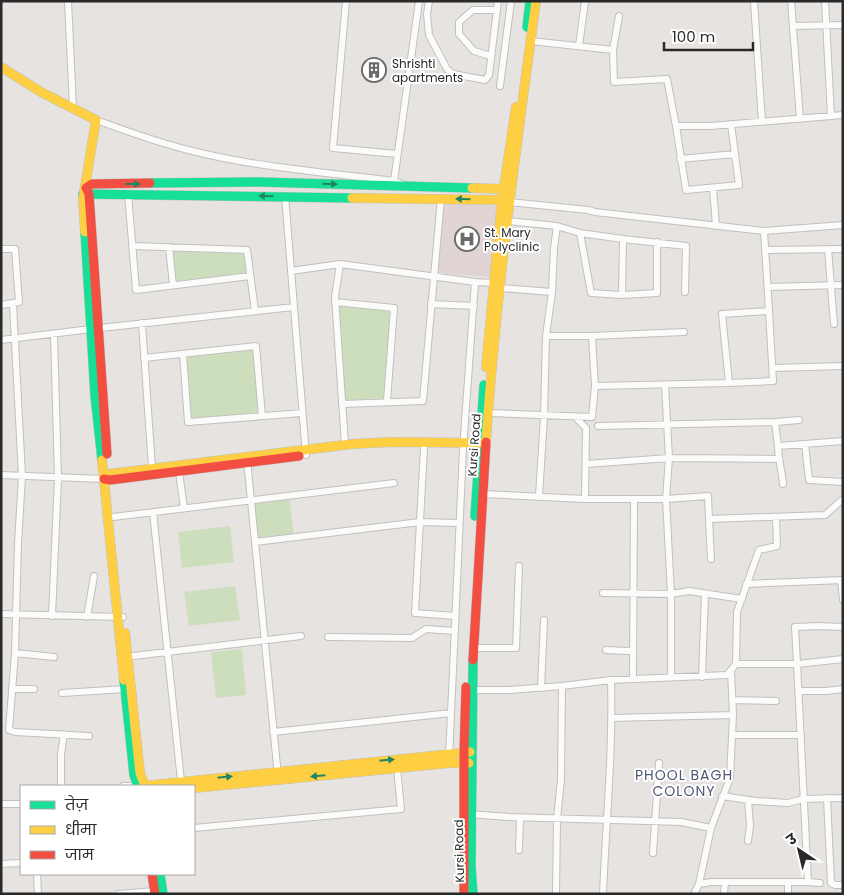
<svg xmlns="http://www.w3.org/2000/svg" width="844" height="895" font-family="Poppins,'Noto Sans Devanagari',sans-serif">
  <style>
    .medical { fill: #e0d4d4 }
    .green { fill: #cddebc }
    .lines { fill: none; stroke-linecap: round; stroke-linejoin: round }
    .street-casing { stroke: #c1c0c0; stroke-width: 8 }
    .fast-casing { stroke: #c1c0c0; stroke-width: 10 }
    .slow-casing { stroke: #c1c0c0; stroke-width: 10 }
    .jam-casing { stroke: #c1c0c0; stroke-width: 10 }
    .street { stroke: #fbfbfa; stroke-width: 6 }
    .fast { stroke: #16e098; stroke-width: 9 }
    .slow { stroke: #ffcf43; stroke-width: 9 }
    .jam { stroke: #f24e42; stroke-width: 9 }
    .oneway { fill: #208460 }
    .labels { text-anchor: middle; dominant-baseline: central; stroke-width: 4; stroke-linejoin: round; paint-order: stroke }
    .poi-label { font-size: 12px; fill: #292929; stroke: #fff; text-anchor: start }
    .street-label { font-size: 12px; fill: #292929; stroke: #fff }
    .neighbourhood-label { font-size: 14px; letter-spacing: 1px; fill: #4f5975; stroke: #fff }
  </style>
  <rect width="100%" height="100%" fill="#e7e3e0"/>
  <path class="medical" d="M443,201L497,206L491,277L438,273Z"/>
  <path class="green" d="M173,249L244,252L248,273L175,281Z
    M338,305L391,311L385,398L345,400Z
    M254,349L259,412L191,419L186,357Z
    M289,498L294,534L259,538L254,503Z
    M230,526L234,562L182,568L178,532Z
    M235,586L240,620L189,626L184,592Z
    M242,649L246,695L216,698L211,652Z"/>
  <g class="lines">
    <defs>
      <path id="street" d="M68,1L73,108
        M346,1L333,148L397,154
        M429,1L427,14L429,35L447,69L453,74L485,80L489,75L498,1
        M754,1L762,122
        M791,1L800,119
        M825,1L831,116
        M793,26L843,25
        M531,41L613,50L614,82L667,79L676,126H710L843,115
        M579,46L585,1
        M613,50L619,16
        M491,56L474,51L459,34V22L473,10H497
        M500,86L511,1
        M96,120C132,133 168,146 205,154C266,168 331,173 394,181L402,184
        M676,126L686,190L739,185L731,124
        M680,159L735,154
        M394,181L419,1
        M713,188L716,226
        M128,194L136,290L250,276
        M285,196L306,455
        M509,202L588,210L595,212L764,231
        M507,221L557,226L580,233L623,239L686,246L685,292
        M580,233L591,293L622,295L657,293V242
        M133,246L247,250L255,311
        M169,247L173,285
        M1,249H15L19,302L1,305
        M828,249L834,324
        M766,250L843,249
        M340,264L335,297L345,445
        M291,271L340,264L475,282L493,283
        M768,287L843,285
        M552,292L554,248L557,226
        M622,295L623,239
        M335,302L394,308L387,401
        M13,304L22,476L18,544L15,653L9,730L15,732L89,736
        M431,304L474,306
        M769,311L764,231L843,225
        M142,323L152,468
        M592,336L684,332
        M1,340L91,329L294,307
        M183,354L188,422L302,413
        M144,358L256,346L262,416
        M773,368L843,366
        M595,386L729,383L722,314L769,311L773,381L729,383
        M342,404L423,401L441,198
        M489,413L592,417L595,386L592,336H546L552,292L500,288
        M575,417L586,428L585,499
        M775,422L799,420
        M598,426L775,422L778,446L843,441
        M805,444L809,480L843,482
        M778,446C778,459 782,471 783,484
        M424,448L415,613L455,616
        M247,460L278,776
        M586,464L669,458L778,459
        M179,472L184,508
        M1,475L104,479
        M483,494L585,499H666L669,458L665,385
        M539,496L544,416L546,336
        M153,512L181,781
        M113,517L394,483
        M709,519L711,559
        M255,542L420,522L459,523
        M841,580L843,600
        M746,584L843,580
        M603,593L671,594L689,591L742,599
        M1,614L123,617
        M52,616L58,478L54,334
        M87,617L94,576
        M843,627L817,626L795,627L797,664L843,659
        M328,637L412,638L426,629L455,631
        M474,648H516L519,566
        M606,650L627,651L633,650
        M15,653L54,657
        M125,657L301,636
        M736,664L737,612L759,550L777,546L776,517
        M702,677L705,594
        M671,678V594L666,499L708,496L709,519L825,515L843,499
        M633,679L634,500
        M541,688L544,620
        M12,689H34
        M470,690H509L562,686L611,680L727,675L736,664H797L808,882H711L699,884L694,894
        M799,691H826L843,689
        M62,693L125,689
        M732,700L776,701
        M612,718L733,715
        M273,732L451,713
        M732,735H801
        M449,758L463,449L475,282
        M61,786V754L64,734
        M123,786H130
        M722,796L756,801L788,803L803,799L843,798
        M827,798L831,883L835,885H843
        M748,800L750,826L748,841
        M1,804H21
        M468,814L509,817L681,822L711,828
        M194,828L401,809L397,768
        M519,850L520,818
        M653,853L659,763
        M1,864L21,863
        M37,874L38,894
        M788,882V894
        M808,882L820,883
        M699,884L711,828L730,778L733,715L731,671
        M118,894L155,891
        M556,894L557,818L561,780L562,686
        M603,894C606,822 613,751 611,680
        M724,894L725,882"/>
      <path id="fast" d="M527,27L530,1
        M150,183L260,182L472,188
        M83,194L352,198
        M85,232L95,396L102,460
        M475,516L484,385
        M124,680L134,775L138,786
        M160,874L163,894
        M473,894L471,866L473,660"/>
      <path id="slow" d="M1,67L41,92L96,120L83,199L85,232
        M352,198L502,200L510,194L504,189L472,188
        M486,367L502,200L516,107
        M486,442C496,294 516,148 536,1
        M102,460L124,680
        M104,479L109,474L352,444L393,442L484,443
        M125,633L140,773L145,786
        M143,786L470,752
        M194,788L449,763H469"/>
      <path id="jam" d="M86,188L92,184L150,183
        M87,190L89,194L107,454
        M104,479L110,480L299,456
        M473,660L486,442
        M152,874L155,894
        M464,894V752L466,687"/>
    </defs>
    <use href="#street" class="street-casing"/>
    <use href="#fast" class="fast-casing"/>
    <use href="#slow" class="slow-casing"/>
    <use href="#jam" class="jam-casing"/>
    <use href="#street" class="street"/>
    <use href="#fast" class="fast"/>
    <use href="#slow" class="slow"/>
    <use href="#jam" class="jam"/>
  </g>
  <defs><path id="oneway-solid" d="M-6-.8H1V-3.2L6.5 0L1 3.2V.8H-6Z" transform="scale(1.25)"/></defs>
  <g class="oneway">
    <use href="#oneway-solid" transform="translate(133 184)"/>
    <use href="#oneway-solid" transform="translate(330 184) rotate(2)"/>
    <use href="#oneway-solid" transform="translate(266 196) rotate(-179)"/>
    <use href="#oneway-solid" transform="translate(463 199) rotate(-178)"/>
    <use href="#oneway-solid" transform="translate(387 760) rotate(-6)"/>
    <use href="#oneway-solid" transform="translate(318 776) rotate(175)"/>
    <use href="#oneway-solid" transform="translate(225 777) rotate(-6)"/>
  </g>
  <defs>
    <symbol id="building-ring" viewBox="-11 -11 22 22"><circle r="9.5" fill="#fff" stroke="#6c6a69" stroke-width="1.5"/><path d="M-4-6H4V6H1V3H-1V6H-4ZM-2.5-4.3h1.7v1.8h-1.7ZM.8-4.3h1.7v1.8H.8ZM-2.5-1h1.7V.8h-1.7ZM.8-1h1.7V.8H.8Z" fill="#6c6a69"/></symbol>
    <symbol id="hospital-ring" viewBox="-11 -11 22 22"><circle r="9.5" fill="#fff" stroke="#6c6a69" stroke-width="1.5"/><path d="M-5-5h3v3.5h4V-5h3V5h-3V1.5h-4V5h-3Z" fill="#6c6a69"/></symbol>
  </defs>
  <g fill-rule="evenodd">
    <use href="#building-ring" x="360" y="56" width="28" height="28"/>
    <use href="#hospital-ring" x="453" y="225" width="28" height="28"/>
  </g>
  <g class="labels">
    <g class="poi-label">
      <text x="392" y="63">Shrishti<tspan x="392" dy="14">apartments</tspan></text>
      <text x="484" y="232">St. Mary<tspan x="484" dy="14">Polyclinic</tspan></text>
    </g>
    <g class="street-label">
      <text transform="translate(474 445) rotate(-86)">Kursi Road</text>
      <text transform="translate(459 851) rotate(-91)">Kursi Road</text>
    </g>
    <g class="neighbourhood-label">
      <text x="684" y="775">PHOOL BAGH<tspan x="684" dy="16">COLONY</tspan></text>
    </g>
  </g>
  <rect width="844" height="895" fill="none" stroke="#292929" stroke-width="5"/>
  <rect x="20" y="785" width="175" height="90" fill="#ffffff" stroke="#a9a9a9"/>
  <rect x="30" y="801" width="25" height="8" fill="#16e098" stroke="#a9a9a9"/>
  <text x="65" y="810" font-size="15" fill="#292929">तेज़</text>
  <rect x="30" y="826" width="25" height="8" fill="#ffcf43" stroke="#a9a9a9"/>
  <text x="65" y="835" font-size="15" fill="#292929">धीमा</text>
  <rect x="30" y="851" width="25" height="8" fill="#f24e42" stroke="#a9a9a9"/>
  <text x="65" y="860" font-size="15" fill="#292929">जाम</text>
  <g transform="translate(799 850) rotate(325)" stroke="#ffffff" stroke-width="4" paint-order="stroke">
  <path d="M0-4L9 19L0 12L-9 19Z" fill="#292929"/>
  <text y="-8" font-size="14" font-weight="bold" text-anchor="middle" fill="#292929">उ</text>
  </g>
  <path d="M664 42v8h89v-8" fill="none" stroke="#292929" stroke-width="2.5"/>
  <text x="672" y="42" font-size="15" fill="#292929" stroke="#ffffff" stroke-width="4" paint-order="stroke">100 m</text>
</svg>
